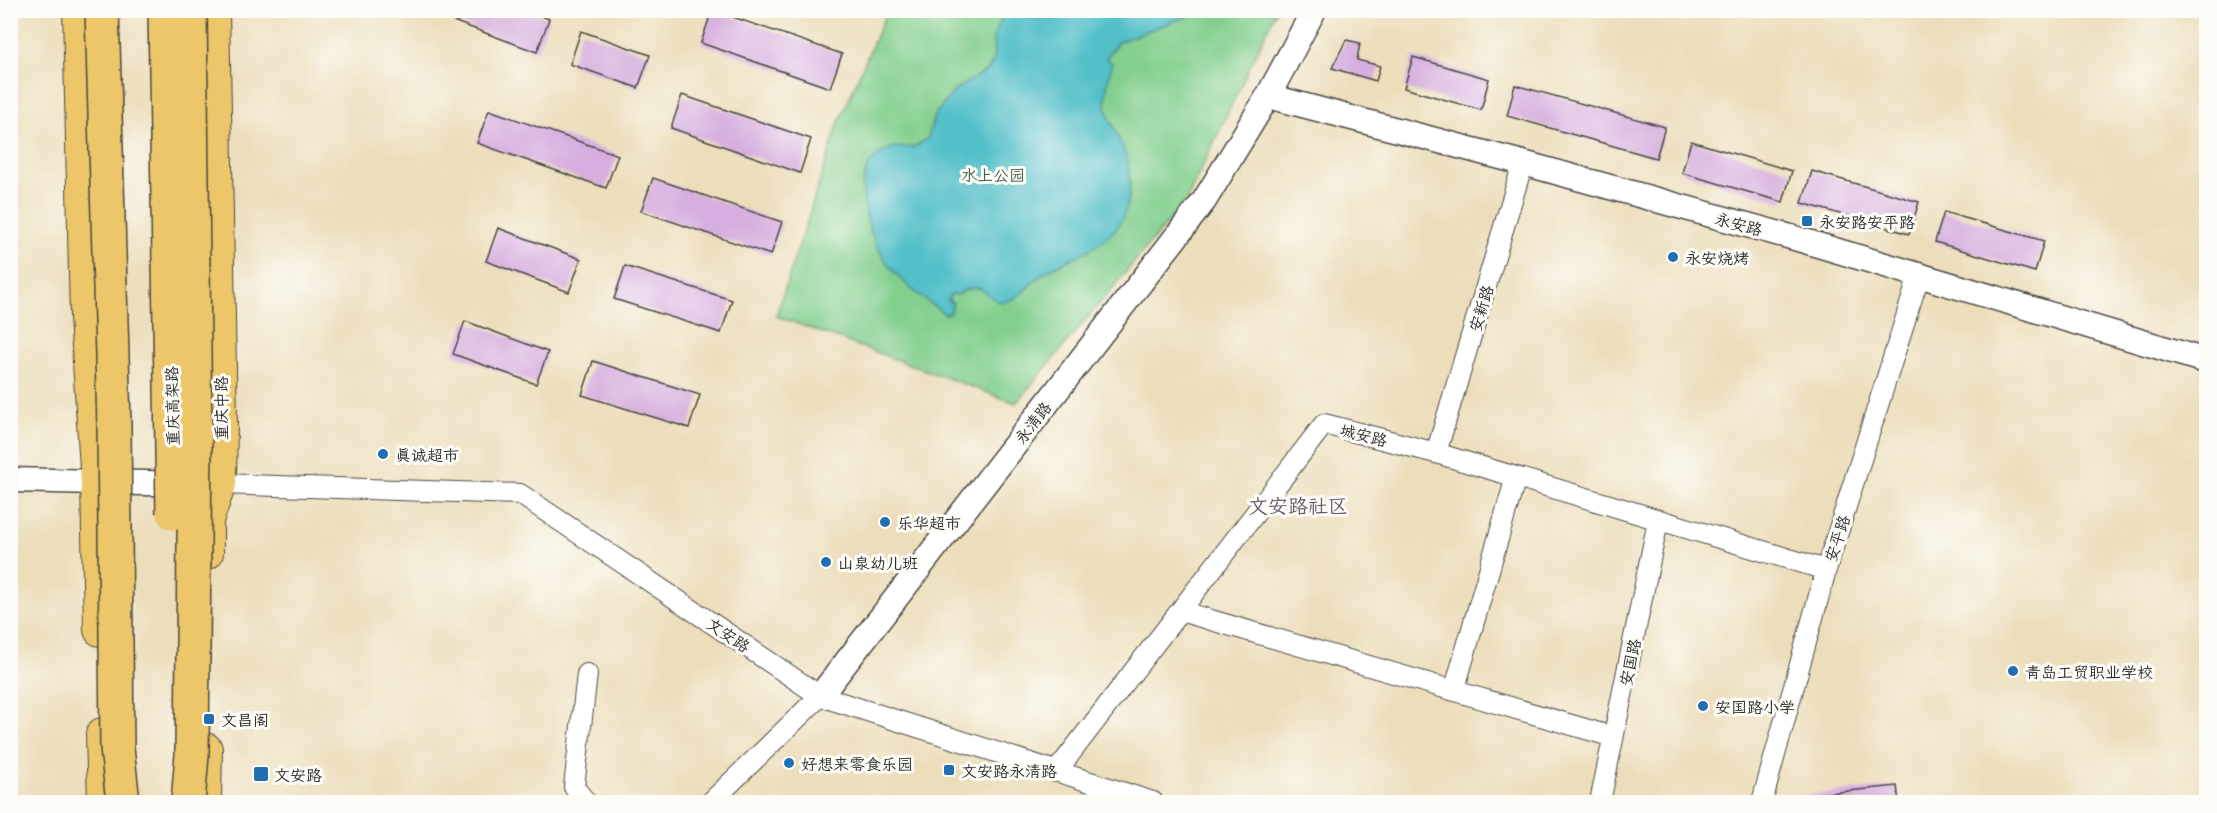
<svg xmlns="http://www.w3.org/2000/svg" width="2217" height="813" font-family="'Playpen Sans','LXGW WenKai TC',sans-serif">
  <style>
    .green { fill: #82cf8e; stroke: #567d5c; stroke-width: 1.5 }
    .water { fill: #52bfc9; stroke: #3e757a; stroke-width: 1.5 }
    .building { fill: #d6aedf }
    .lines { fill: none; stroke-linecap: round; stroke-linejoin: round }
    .minor-casing { stroke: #484641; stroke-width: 22 }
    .tertiary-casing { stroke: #484641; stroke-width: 27 }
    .primary-casing { stroke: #484641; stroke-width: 34 }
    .minor { stroke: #fff; stroke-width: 20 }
    .tertiary { stroke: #fff; stroke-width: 24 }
    .primary { stroke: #ecc669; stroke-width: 32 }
    .trunk-bridge-casing { stroke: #484641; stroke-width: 36; stroke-linecap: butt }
    .trunk-bridge { stroke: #ecc669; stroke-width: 33 }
    .poi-dot { fill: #1f6fb2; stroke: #fdfcf7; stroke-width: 2 }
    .labels { text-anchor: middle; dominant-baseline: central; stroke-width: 6; stroke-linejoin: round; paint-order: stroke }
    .park-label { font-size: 16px; fill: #455c49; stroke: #fdfcf7 }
    .poi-label { font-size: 16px; fill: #2b2b2b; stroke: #fdfcf7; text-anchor: start }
    .street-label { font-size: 16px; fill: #2b2b2b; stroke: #fdfcf7 }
    .quarter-label { font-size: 20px; fill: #67596a; stroke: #fdfcf7 }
  </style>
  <rect width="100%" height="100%" fill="#fdfcf7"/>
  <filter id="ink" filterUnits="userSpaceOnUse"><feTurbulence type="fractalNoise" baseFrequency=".0167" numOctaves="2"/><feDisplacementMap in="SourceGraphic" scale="12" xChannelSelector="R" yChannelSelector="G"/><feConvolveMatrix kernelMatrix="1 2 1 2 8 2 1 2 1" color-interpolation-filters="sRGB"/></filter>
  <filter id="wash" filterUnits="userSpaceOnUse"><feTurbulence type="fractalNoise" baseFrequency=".008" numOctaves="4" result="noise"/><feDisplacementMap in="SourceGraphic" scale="24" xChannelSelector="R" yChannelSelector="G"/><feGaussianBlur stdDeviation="1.35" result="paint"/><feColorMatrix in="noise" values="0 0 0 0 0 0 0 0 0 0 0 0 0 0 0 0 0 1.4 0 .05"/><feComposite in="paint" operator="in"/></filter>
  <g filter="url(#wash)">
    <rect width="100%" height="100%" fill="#ecdebb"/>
    <path class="green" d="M887,11H1276L1187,199L1016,403L776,316L839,122Z"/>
    <path class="water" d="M1004,11H1202L1118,42L1106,58L1112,63C1109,76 1105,91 1106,104C1108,123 1123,141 1127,160C1133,185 1130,216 1111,234C1092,252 1066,259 1044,273C1031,281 1016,306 998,301C993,300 985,292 980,288L967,289L957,295L953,294L949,296V301L953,303L950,313L945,314C897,281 871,257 863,197C861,180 866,163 881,153C895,144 900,148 912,147C918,146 923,141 928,138L934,116L955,90L989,69L994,57L993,39Z"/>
    <g id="blocks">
      <path class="building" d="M457,10H527L549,19L537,52L453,21Z
        M712,10L842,54L830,88L701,43Z
        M581,31L650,55L638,88L570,64Z
        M1346,40L1360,43L1357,60L1380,66L1376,81L1332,68Z
        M1413,57L1489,79L1481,110L1404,88Z
        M1515,85L1665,127L1656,158L1507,116Z
        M682,95L811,139L800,173L671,128Z
        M489,110L618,155L606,188L477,143Z
        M1691,141L1792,171L1783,202L1682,173Z
        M1812,171L1919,202L1909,234L1802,203Z
        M653,178L782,222L771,255L641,211Z
        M1944,212L2044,241L2035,272L1935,242Z
        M498,228L581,259L569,292L486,261Z
        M625,266L732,300L721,333L614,299Z
        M465,321L548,352L536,384L453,354Z
        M593,361L700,395L689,428L582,395Z
        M1897,786L1899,802H1800L1799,796Z"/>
    </g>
  </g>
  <g filter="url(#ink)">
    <use href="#blocks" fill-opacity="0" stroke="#484641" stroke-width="1.5"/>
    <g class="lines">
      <defs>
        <path id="minor" d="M1436,453L1523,163
          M220,484L520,494L820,696L1153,802
          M1180,611L1613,737
          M1454,691L1516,477
          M1056,772L1324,424L1436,453L1826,570
          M586,802L574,787L587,674
          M711,802L820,696
          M1600,802L1658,521
          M1762,802L1826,570L1919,276"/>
        <path id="tertiary" d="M1268,96L1523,163L1798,239L2206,361
          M10,480L188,484
          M820,696L1204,201L1268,96L1314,10"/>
        <path id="primary" d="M79,10L86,317L97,483L100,630
          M207,553V520L220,484L221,420L213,10
          M102,734L104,802
          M205,802L206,749"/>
      </defs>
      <use href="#minor" class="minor-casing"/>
      <use href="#tertiary" class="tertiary-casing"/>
      <use href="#primary" class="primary-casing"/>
      <use href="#minor" class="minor"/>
      <use href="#tertiary" class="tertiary"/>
      <use href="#primary" class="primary"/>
      <defs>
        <path id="trunk-bridge" d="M102,10L114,425L117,748L123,802
          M165,10L173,513
          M188,802L192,755L195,437L190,10"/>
      </defs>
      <use href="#trunk-bridge" class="trunk-bridge-casing"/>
      <use href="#trunk-bridge" class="trunk-bridge"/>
    </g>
  </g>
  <g class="poi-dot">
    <rect x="1801" y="215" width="12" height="12" rx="3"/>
    <circle cx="1673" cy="257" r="6"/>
    <circle cx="383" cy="454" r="6"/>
    <circle cx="885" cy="522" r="6"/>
    <circle cx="826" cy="562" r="6"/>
    <circle cx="2013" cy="671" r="6"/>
    <circle cx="1703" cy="706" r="6"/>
    <rect x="203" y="713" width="12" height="12" rx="3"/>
    <circle cx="789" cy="763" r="6"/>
    <rect x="943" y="764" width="12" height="12" rx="3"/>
    <rect x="253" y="766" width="16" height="16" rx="3"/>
  </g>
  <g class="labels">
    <g class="park-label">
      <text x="993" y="174">水上公园</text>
    </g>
    <g class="poi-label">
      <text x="1819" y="221">永安路安平路</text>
      <text x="1685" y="257">永安烧烤</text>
      <text x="395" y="454">真诚超市</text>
      <text x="897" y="522">乐华超市</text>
      <text x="838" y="562">山泉幼儿班</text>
      <text x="2025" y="671">青岛工贸职业学校</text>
      <text x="1715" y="706">安国路小学</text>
      <text x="221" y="719">文昌阁</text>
      <text x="801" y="763">好想来零食乐园</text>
      <text x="961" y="770">文安路永清路</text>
      <text x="274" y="774">文安路</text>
    </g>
    <g class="street-label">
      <text transform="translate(1739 223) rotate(15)">永安路</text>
      <text transform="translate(1480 308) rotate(-73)">安新路</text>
      <text transform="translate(171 406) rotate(-91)">重庆高架路</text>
      <text transform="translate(220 408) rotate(-90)">重庆中路</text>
      <text transform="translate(1032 422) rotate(-52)">永清路</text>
      <text transform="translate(1364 434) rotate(14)">城安路</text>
      <text transform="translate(1836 538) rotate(-72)">安平路</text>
      <text transform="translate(729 634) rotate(34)">文安路</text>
      <text transform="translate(1629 662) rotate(-78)">安国路</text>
    </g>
    <g class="quarter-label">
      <text x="1298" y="505">文安路社区</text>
    </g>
  </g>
  <rect width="2217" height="813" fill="none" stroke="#fdfcf7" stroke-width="36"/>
</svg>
